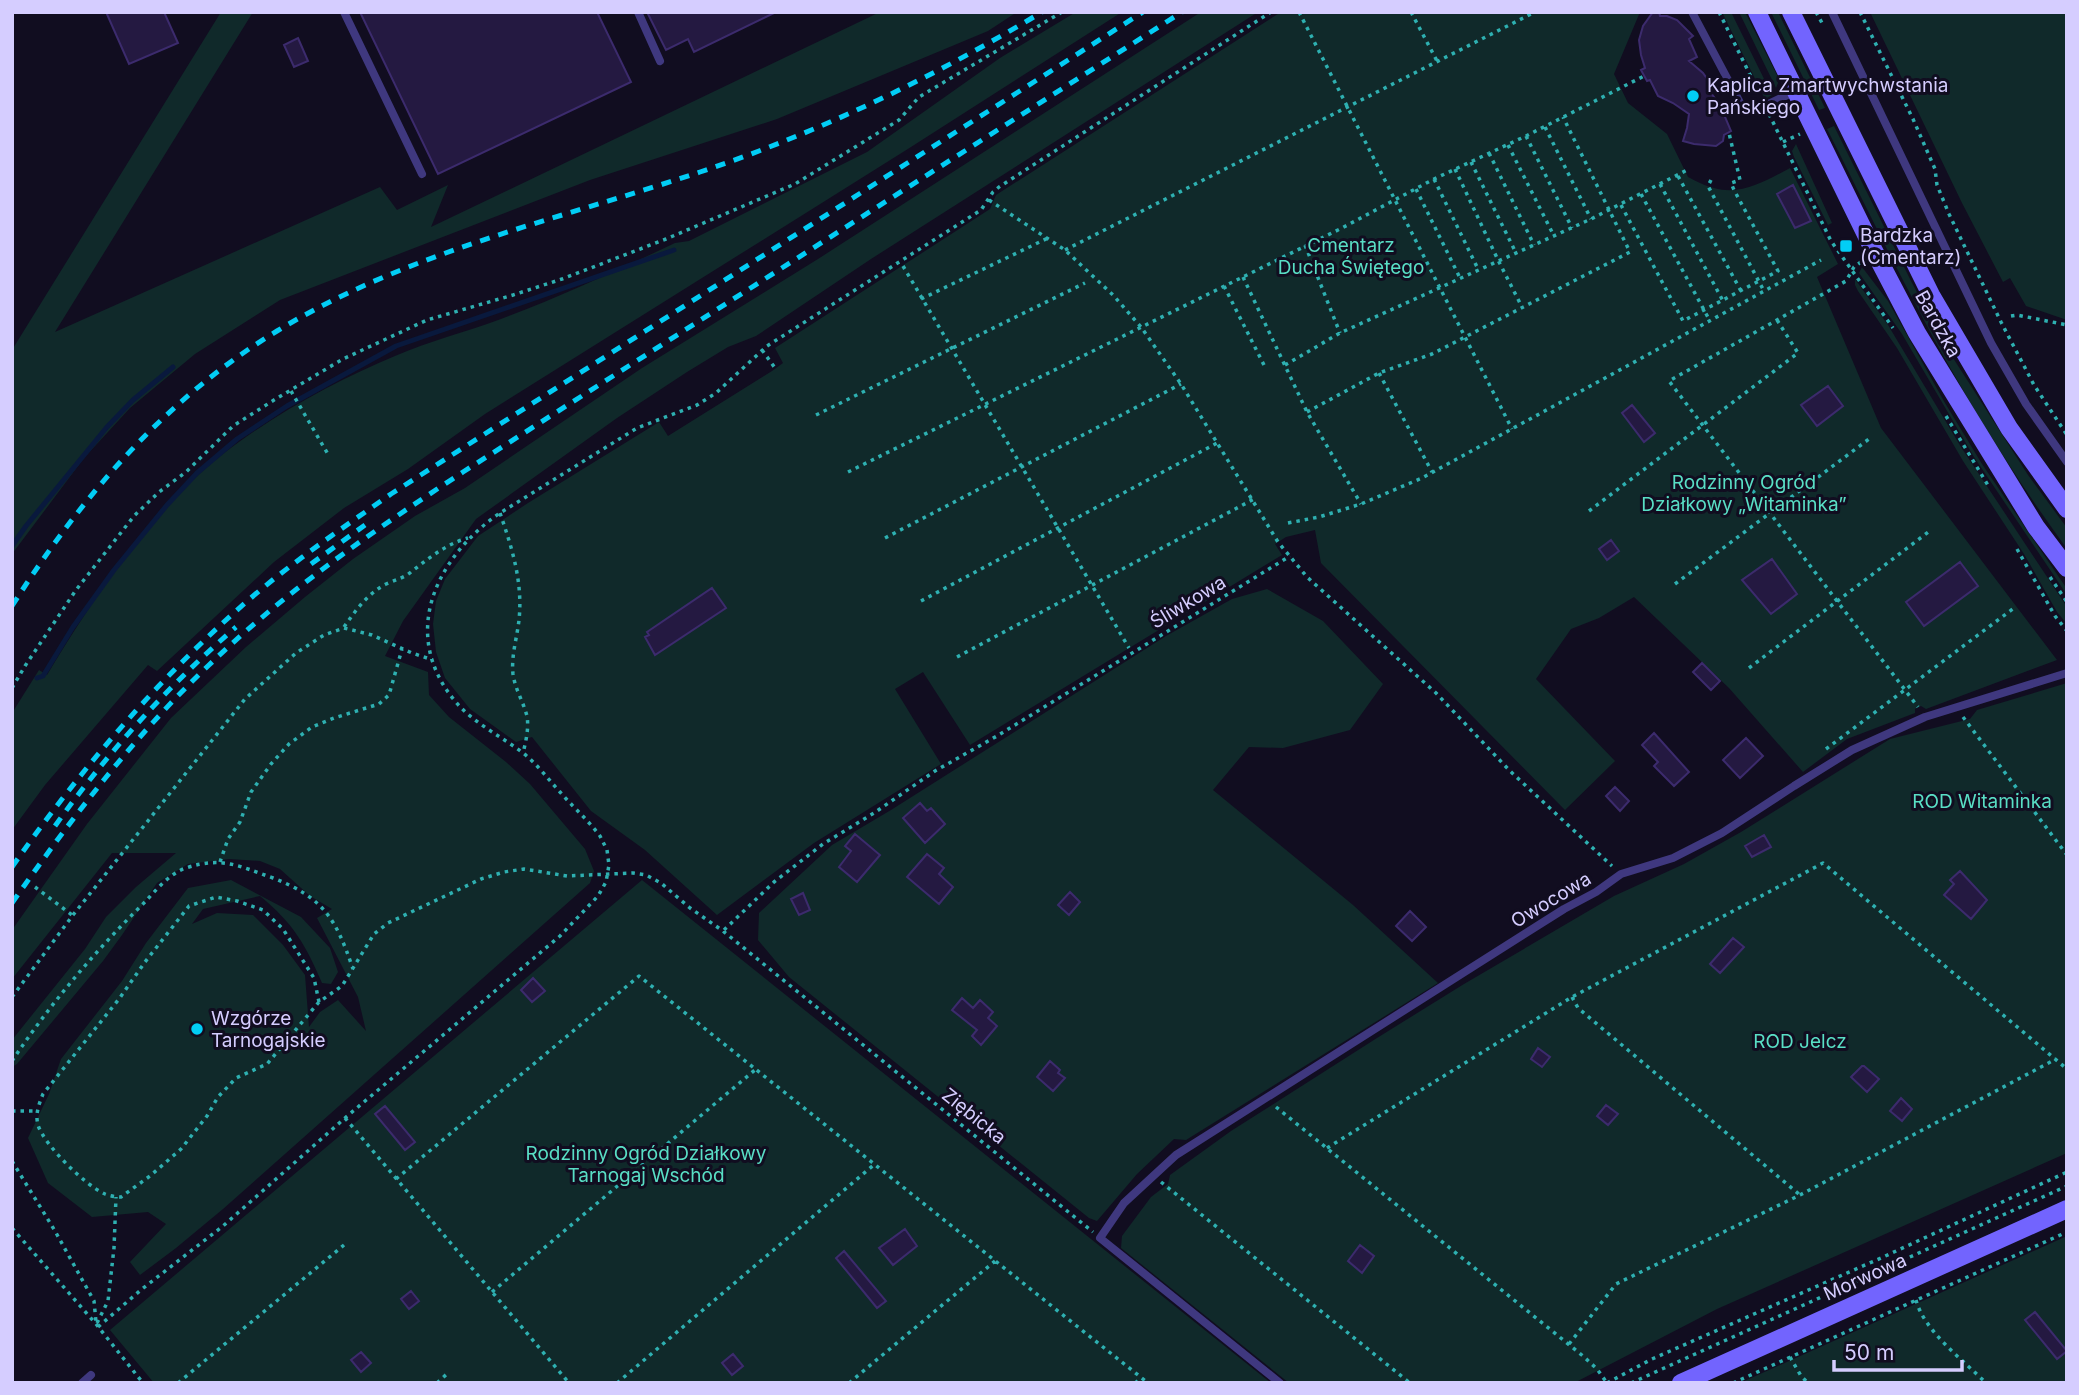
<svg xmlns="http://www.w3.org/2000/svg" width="2079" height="1395" font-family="Inter,sans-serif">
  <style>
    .green { fill: #10292a }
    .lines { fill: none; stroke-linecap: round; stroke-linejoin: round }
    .stream { stroke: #09193d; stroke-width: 5 }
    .building { fill: #241941; stroke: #3c2b6d; stroke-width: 2 }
    .path { stroke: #2eb0b1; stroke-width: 3.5; stroke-dasharray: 3.5 5; stroke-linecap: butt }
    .lane { stroke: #3f387f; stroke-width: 8 }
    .secondary { stroke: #7264fe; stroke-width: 18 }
    .rail { stroke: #02cdf5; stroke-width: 5; stroke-dasharray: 10 9; stroke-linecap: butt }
    .poi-dot { fill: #02cdf5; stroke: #110d20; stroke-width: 2.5 }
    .labels { text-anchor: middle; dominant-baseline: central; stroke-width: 6; stroke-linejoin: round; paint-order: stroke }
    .poi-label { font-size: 19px; fill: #d5cdff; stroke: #110d20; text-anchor: start }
    .park-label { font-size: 19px; fill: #59dec5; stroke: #110d20 }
    .street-label { font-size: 19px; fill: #d5cdff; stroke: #110d20 }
  </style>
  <rect width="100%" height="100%" fill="#110d20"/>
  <path class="green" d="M221,12H253L55,332L380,187L397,210L448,185L431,227L880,12H1017L988,31L777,119L590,180L280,300L195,354L130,408L84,458L12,554V350Z
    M1076,12H1122L911,147L485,414L408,469L344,508L274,562L157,671L148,665L45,785L12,830V713L39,670L47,675C87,609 133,538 189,484C241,432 327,384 395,356C429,341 466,332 501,319C560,297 618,270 675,243L689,241L867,152L1000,58Z
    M1201,12H1258L871,259L756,336L728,347L687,372L617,418L476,519L403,621L385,656L428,672L429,695L449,717L506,762L530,784L585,849L594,871L590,883L223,1209L176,1248L140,1275L130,1262L166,1224L148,1212L92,1217L48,1183L28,1138L49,1094L61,1059L122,981L146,943L188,888L231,880L301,917L330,948L338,972L331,984L322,983C306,945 293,923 260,896L203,909L192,924L217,913L253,915L283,945L305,975L309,1027L320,1012L338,1000L366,1031L358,997L317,918L332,909L310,896L280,869L260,861L229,859L188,864L157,883L122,935L103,961L17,1064L12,1067V1040L85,949L106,917L136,887L176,853H112L12,979V930L87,824L171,718L246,647L305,597L353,559L415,516L465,488L642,368L818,259Z
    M1281,12H1640L1614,74L1628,103L1667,134L1688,177C1696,181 1705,186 1714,188C1742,196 1767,180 1790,168L1838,264L1817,277L1881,428L2057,660L1926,709L1921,706L1915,709V713L1847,739L1803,772L1729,688L1634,597L1599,618L1571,629L1536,679L1615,761L1565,810L1321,563L1315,530L1286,537L1275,544L1282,555L970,745L923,672L895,689L941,764L814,843L717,915L645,850L591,811L532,737L516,742L470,709L445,678L436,652L433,624L436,601L445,579L478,536L528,503L659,422L668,436L772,371L783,363L775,348L990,209L996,195Z
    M1722,12H1731L1772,95L1765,99Z
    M1739,12H1745L1777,75L1778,83L1776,88Z
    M1771,12H1778L1825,108L1819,110Z
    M1870,12H2067V320L2026,306L2010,278L2003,282L1962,203Z
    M1834,126L1911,281L1946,347L2028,475L2067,528V549C2011,472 1960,390 1916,305C1885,247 1857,188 1827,129Z
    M1796,144L1832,223L1828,225L1794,157L1792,151Z
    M1862,267L1888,301L1945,403L1982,464L2067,589V595L1974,457L1902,334L1859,273Z
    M1855,279L1888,325L1961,447L2067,607V624L2057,612L2024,554L1963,461L1897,348L1858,291L1855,285Z
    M1267,589L1323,621L1383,684L1350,730L1283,748L1249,747L1213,790L1353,905L1438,983L1186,1140L1174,1139L1137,1174L1097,1221L1089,1218L789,977L758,940L759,913L832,845L891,810L1166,636L1232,599Z
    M2067,683V1153L1717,1309L1574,1383H1289L1121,1248L1122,1236L1151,1197L1168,1184L1170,1175L1231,1131L1377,1038L1464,984L1614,896L1684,864L1741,832L1890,739L1970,719L1977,710Z
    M642,880L1271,1383H154L110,1330Z
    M2067,1236V1383H1740Z"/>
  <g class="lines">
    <path class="stream" d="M12,546L26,526L107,427L133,400L173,367
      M37,678L43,676L73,627L114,570L167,505L197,473L237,439L287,406L396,346L674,250"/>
  </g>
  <path class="building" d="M106,12H164L178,43L129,64Z
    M360,12H597L631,82L438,174Z
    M647,12H776L694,52L688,39L666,50Z
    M1653,12H1659L1660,16H1667L1677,20L1693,36L1689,39L1697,57L1689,61L1703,73L1710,83L1708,85L1713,90L1711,93L1720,105L1731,131L1724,135L1723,141L1716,146L1694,144L1683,141L1687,128L1689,114L1673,103L1658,96L1650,80L1647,81L1641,70L1645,68L1641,55L1639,40L1643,26Z
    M298,38L308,61L294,67L284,45Z
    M1793,185L1811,221L1795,228L1777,194Z
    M1828,386L1843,406L1817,426L1801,405Z
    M1632,405L1655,433L1644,442L1622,413Z
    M1611,540L1619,551L1607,560L1599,549Z
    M1772,559L1797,594L1771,614L1742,580Z
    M1960,562L1978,586L1924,626L1906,602Z
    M712,588L726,608L655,655L645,637L649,635L647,632Z
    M1702,663L1720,681L1711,690L1693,672Z
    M1654,733L1689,772L1674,786L1654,766L1658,762L1642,745Z
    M1746,738L1763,756L1740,778L1723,760Z
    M1615,787L1629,801L1620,811L1606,796Z
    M920,803L927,811L931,808L945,824L925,843L903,818Z
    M855,834L880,855L857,882L839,867L851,851L845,846Z
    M1764,835L1771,847L1752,857L1745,846Z
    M927,854L944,868L939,874L953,887L939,904L907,877Z
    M1960,871L1987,900L1971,919L1944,895L1954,884L1950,880Z
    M1070,892L1080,902L1069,915L1058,905Z
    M803,893L810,910L799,915L791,899Z
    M1410,911L1426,927L1412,941L1396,926Z
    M1733,938L1744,947L1720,973L1710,964Z
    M533,978L545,991L532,1002L521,990Z
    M962,998L973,1008L980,1000L993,1012L988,1018L997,1026L981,1045L972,1036L977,1030L952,1010Z
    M1538,1048L1550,1057L1542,1067L1531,1059Z
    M1050,1061L1060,1070L1058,1073L1065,1078L1053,1091L1037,1077Z
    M1862,1066H1864L1879,1079L1867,1092L1851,1077Z
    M1901,1098L1912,1109L1902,1121L1890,1111Z
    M1606,1105L1618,1114L1608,1125L1597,1116Z
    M385,1106L415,1142L405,1150L375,1114Z
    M905,1229L917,1246L893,1265L879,1248Z
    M1360,1245L1374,1256L1362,1273L1348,1261Z
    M844,1251L886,1301L877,1308L836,1258Z
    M411,1291L419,1301L409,1309L401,1299Z
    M2035,1312L2067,1351L2057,1359L2025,1320Z
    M361,1352L371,1363L361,1372L351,1360Z
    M733,1354L743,1366L732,1375L722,1363Z"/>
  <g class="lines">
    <path class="path" d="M1299,12L1512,429
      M1411,12L1437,61
      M1719,12L1760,95
      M1816,12L1822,23
      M1860,12L1913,119L1935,169L1937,185L1949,214L2001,322L2034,385L2067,435
      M1882,92L1896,85
      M1769,114L1831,241L1893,328
      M1545,127L1591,219
      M1526,136L1572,228
      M1783,142L1800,134
      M1508,145L1554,236
      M1489,153L1534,245
      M1471,162L1516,253
      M1455,169L1498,260L1522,307
      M1678,176L1741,291
      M1434,179L1478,269
      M1711,180L1708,186L1764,291
      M1660,184L1723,301
      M1416,189L1460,278
      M1641,194L1710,321
      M989,200L1065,250L1113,295L1141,327L1181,384L1278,542L1307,577L1436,693L1510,771L1612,866
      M1621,205L1683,321L1778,271L1734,190L1731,183L1740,180L1729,133
      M1305,245L1340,333
      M1065,250L1535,12
      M1861,262L1854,267L1846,281L1669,381L1918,707
      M903,266L1129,648
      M1243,277L1307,412L1361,504
      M1224,286L1265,367
      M921,299L1048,238
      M2011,316L2017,315L2067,325
      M762,350L775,368
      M1285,365L1340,333L1591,219L1689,169
      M1379,373L1432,472
      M291,391L329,456
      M1307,412L1379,373L1432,354L1630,252L1563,117
      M816,415L1085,283
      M1946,416L1989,487
      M848,472L1342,228L1434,179L1526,136L1644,76
      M1589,511L1798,353L1777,320
      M500,513C512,548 523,582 519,620C517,638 511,656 513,674C515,689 523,701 527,716C529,728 526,741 523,753
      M1288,523L1319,517L1361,504L1422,478L1821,260
      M885,538L1181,384
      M2017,549L2055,616L2067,631
      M2050,577L2067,602
      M1675,584L1869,439
      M921,601L1219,442
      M344,627C356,610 367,594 386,584C395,580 404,578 411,572C429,558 446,544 468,538
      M957,657L1254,499
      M1749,668L1931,530
      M12,688L25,666L76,590L134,516L159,492L186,472L233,426L274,400L343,359L427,320L513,295L562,279L666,239L795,184L899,120L919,97L1062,12
      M1963,717L2067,855
      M1826,749L2014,608
      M220,862L228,839L240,822L251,792L271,764L289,744L312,727L334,718L379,704L389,695L402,649
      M35,887L72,915
      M724,930L774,882L823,844L874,813L935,771L997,736L1290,556
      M12,997L73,915L245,699L296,653L324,635L344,628L372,635L412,653L433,660
      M1572,997L1578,1008L1800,1195
      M319,1002L314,978L283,929L263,910L237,901L216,897L189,906L145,962L119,999L43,1094C39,1104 35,1114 38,1125C44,1145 86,1186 105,1194C110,1196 116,1197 121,1197L150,1176L181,1149L207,1116L218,1097L236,1078L267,1064L319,1002L342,986L374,934L388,923L481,879L504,872L524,869L567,876L633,873L646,875L661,883L690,908L723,931L1093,1232
      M12,1061C50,1004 96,950 145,902C156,890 170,873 186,868C222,856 239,866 273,878C324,898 336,919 353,969
      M1276,1107L1583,1356L1597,1369L1607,1383
      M12,1111H37
      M345,1118L569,1383
      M1327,1148L1572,997L1823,863L2067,1069
      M12,1161L55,1231L94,1301L96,1322
      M396,1179L639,976L1148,1383
      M1161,1182L1410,1383
      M12,1228L96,1324L143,1383
      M492,1292L756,1069
      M1916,1300C1924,1331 1963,1360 1986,1383
      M97,1323L108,1301L114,1248L116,1197
      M98,1327L142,1289L223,1226L345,1118L560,936L598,896L606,882L609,865L607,850L600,836C588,820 573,807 560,792C548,779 537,764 523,753C501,736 473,723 455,701C399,634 436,557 500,513L637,428L697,405L716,393L767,346L981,210L993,192L999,187L1271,12
      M1569,1344L1616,1284L1800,1195L2056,1059
      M1790,1357L1801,1376L1808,1383
      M178,1383L344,1245
      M437,1383L449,1372
      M617,1383L876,1163
      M849,1383L995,1261
      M1135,1383L1141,1378
      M1607,1383L1652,1359L1881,1258L2067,1172
      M1631,1383L2067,1186
      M1733,1383L2067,1232"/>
    <path class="lane" d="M344,12L422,174
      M638,12L660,61
      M1692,12L1744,110L1762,107L1796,91
      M1832,12L1991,343L2026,404L2067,462
      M82,1383L91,1375
      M1280,1383L1100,1238L1124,1203L1176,1155L1564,909L1596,892L1621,874L1673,858L1722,833L1794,786L1852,750L1925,717L2067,673"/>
    <path class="secondary" d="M1757,12L1872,247L1917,333L2036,527L2067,568
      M1791,12L1931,295L2009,428L2067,509
      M1681,1383L2067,1209"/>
    <path class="rail" d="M311,564L365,525
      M12,606C82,496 165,399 277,331C407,252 557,220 700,172C820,132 934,77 1042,12
      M55,826C107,753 168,686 236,627
      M12,867C80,770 156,681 245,603C291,563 341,529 391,494L1143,12
      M12,903C71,819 134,736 209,665C287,590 373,531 463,472L1182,12"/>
  </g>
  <g class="poi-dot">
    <circle cx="1693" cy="96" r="7"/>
    <rect x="1839" y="239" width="14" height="14" rx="3.5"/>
    <circle cx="197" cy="1029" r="7"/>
  </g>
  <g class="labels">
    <g class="poi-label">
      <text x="1707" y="85">Kaplica Zmartwychwstania<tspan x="1707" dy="22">Pańskiego</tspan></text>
      <text x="1860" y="235">Bardzka<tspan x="1860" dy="22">(Cmentarz)</tspan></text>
      <text x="211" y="1018">Wzgórze<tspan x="211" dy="22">Tarnogajskie</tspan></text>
    </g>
    <g class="park-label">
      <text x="1351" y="245">Cmentarz<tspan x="1351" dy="22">Ducha Świętego</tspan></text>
      <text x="1744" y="482">Rodzinny Ogród<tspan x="1744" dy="22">Działkowy „Witaminka”</tspan></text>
      <text x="1982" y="801">ROD Witaminka</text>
      <text x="1800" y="1041">ROD Jelcz</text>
      <text x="646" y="1153">Rodzinny Ogród Działkowy<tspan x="646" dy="22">Tarnogaj Wschód</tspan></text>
    </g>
    <g class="street-label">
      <text transform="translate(1938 324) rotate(61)">Bardzka</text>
      <text transform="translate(1188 602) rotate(-31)">Śliwkowa</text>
      <text transform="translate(1551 900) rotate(-31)">Owocowa</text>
      <text transform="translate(974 1116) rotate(39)">Ziębicka</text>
      <text transform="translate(1865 1277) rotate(-24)">Morwowa</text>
    </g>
  </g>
  <rect width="2079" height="1395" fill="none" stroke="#d5cdff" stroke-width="28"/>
  <path d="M1834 1360v10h128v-10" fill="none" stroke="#d5cdff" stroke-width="3.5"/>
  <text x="1844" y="1360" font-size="21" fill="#d5cdff" stroke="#110d20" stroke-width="5" paint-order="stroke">50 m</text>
</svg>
